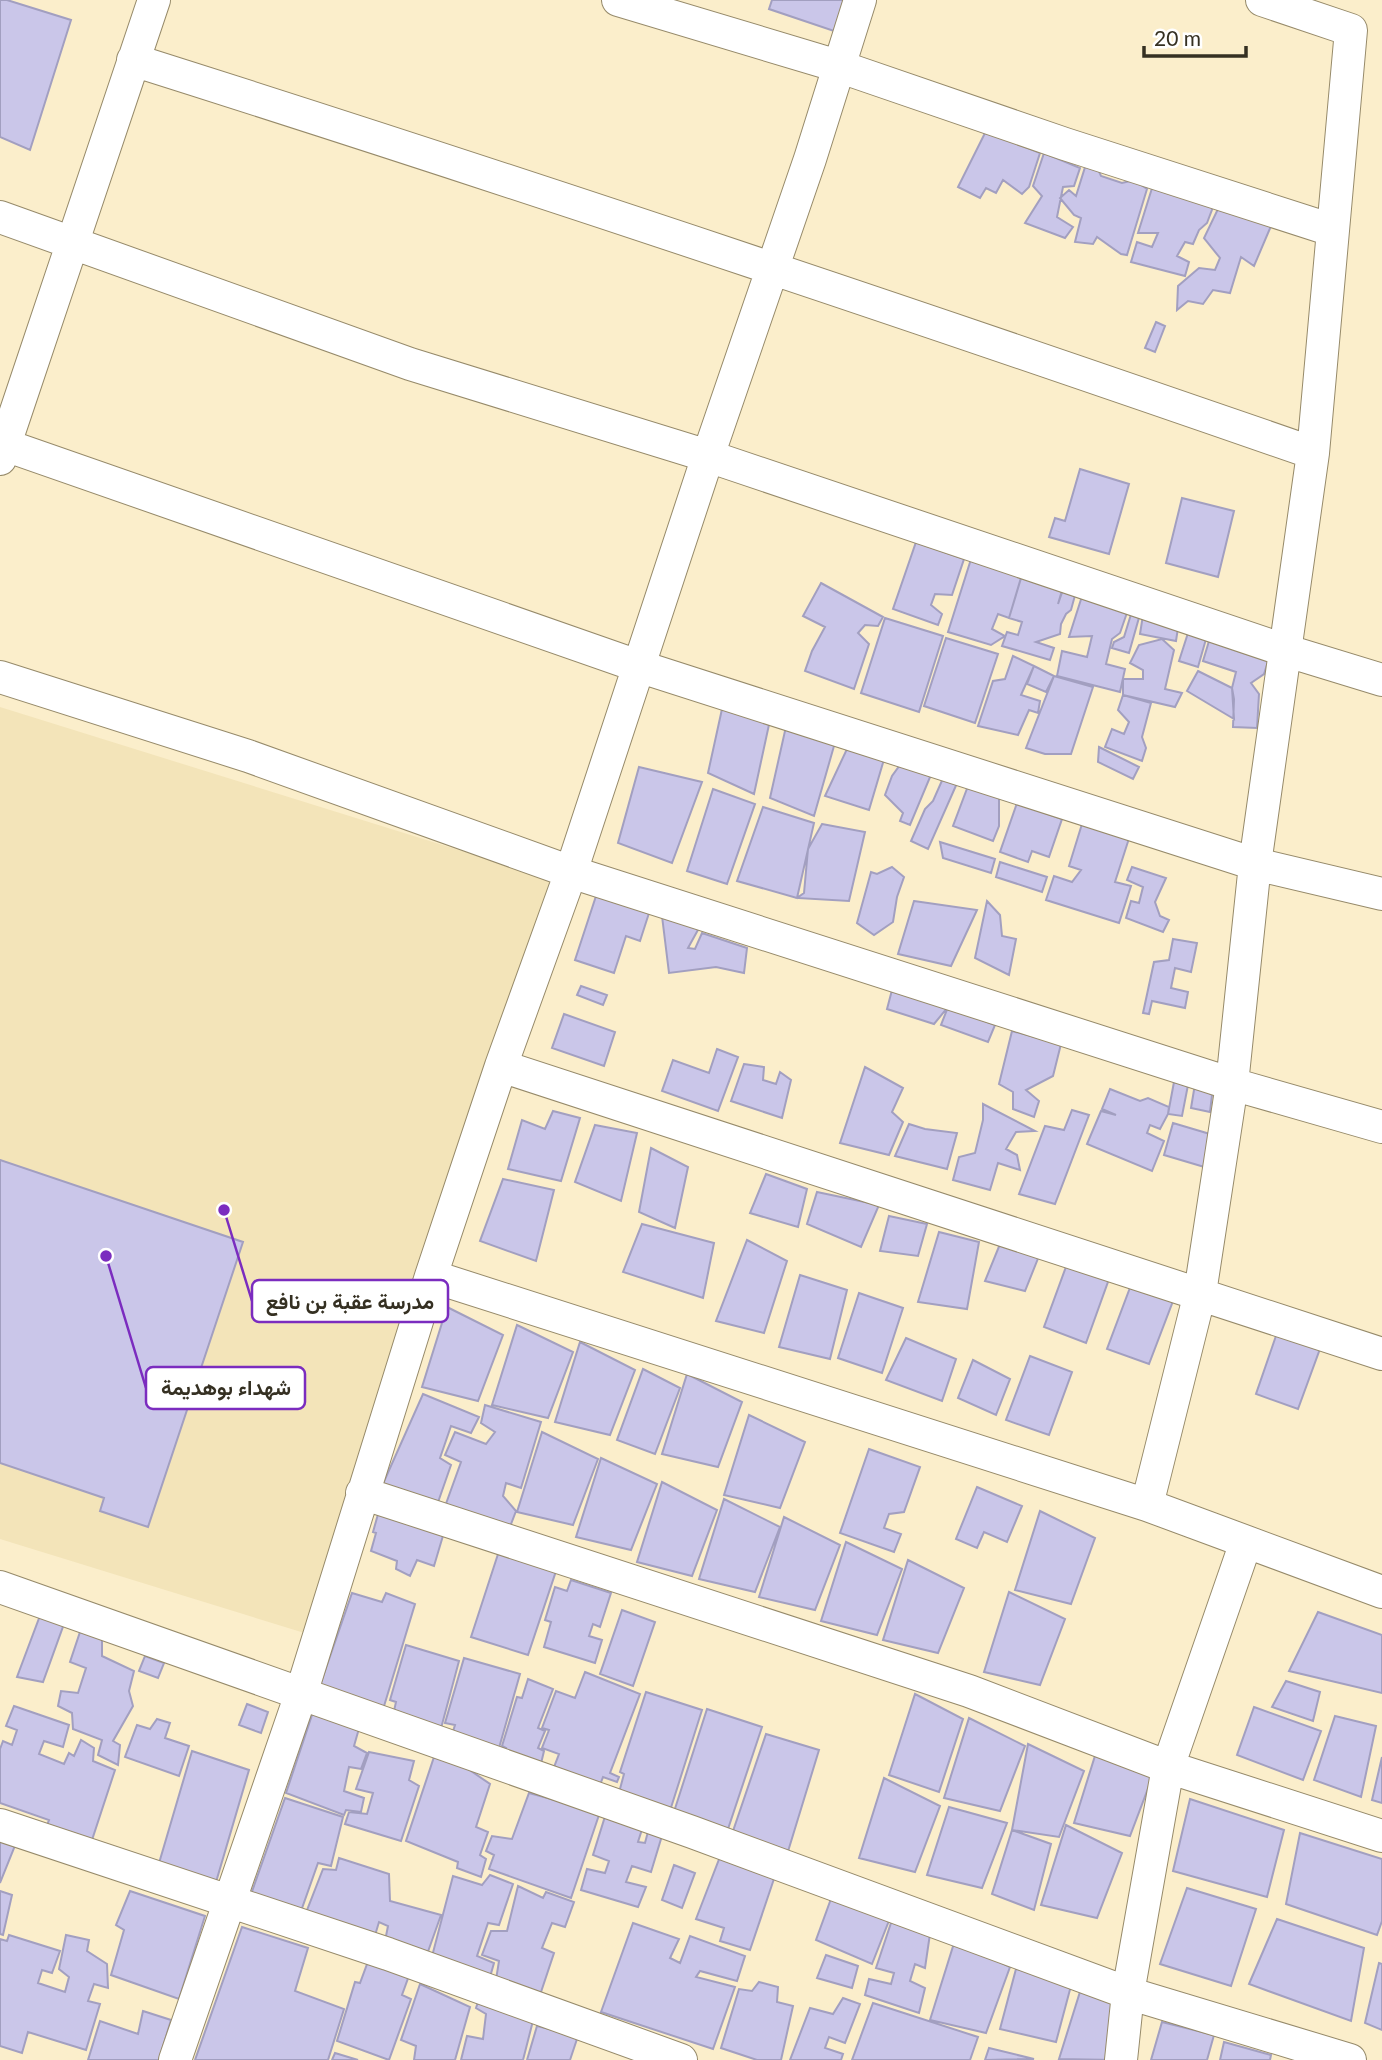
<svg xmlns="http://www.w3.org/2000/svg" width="1382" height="2060" font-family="Lato,Vazirmatn,sans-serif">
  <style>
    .built { fill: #f3e4b9 }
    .building { fill: #cac6e9; stroke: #a29fc0; stroke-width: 2 }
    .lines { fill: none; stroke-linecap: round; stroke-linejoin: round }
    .street-casing { stroke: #968a6a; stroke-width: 34 }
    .street { stroke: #fff; stroke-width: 32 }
    .leader { fill: none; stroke: #7b2cbf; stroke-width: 2.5 }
    .callout-dot { fill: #7b2cbf; stroke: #fff; stroke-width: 2.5 }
    .callout { fill: #fff; stroke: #7b2cbf; stroke-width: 2.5 }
    .callout-label { font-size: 21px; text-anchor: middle; font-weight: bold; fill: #353022 }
  </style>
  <rect width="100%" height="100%" fill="#fbeecb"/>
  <path class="built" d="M0,707L555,880L311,1635L0,1539Z"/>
  <path class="building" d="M0,0H7L71,20L30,150L0,137Z
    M772,0H844L834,31L769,9Z
    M986,131L1040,153L1029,187L1022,194L1003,180L996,193L986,188L980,198L958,187Z
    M1044,153L1080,168L1074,186L1063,187L1057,217L1073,227L1065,238L1025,223L1042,196L1033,186Z
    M1086,164L1097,167L1101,176L1122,183L1134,180L1147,189L1127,255L1121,254L1097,237L1093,244L1075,242L1081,218L1074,215L1060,198L1069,190L1076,196Z
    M1153,185L1213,207L1207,223L1199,230L1193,244L1185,242L1177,256L1189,262L1185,276L1131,262L1137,242L1152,247L1158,233H1138Z
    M1218,209L1271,226L1254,266L1241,257L1230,293L1213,290L1203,304L1188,301L1177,310L1178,286L1199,268L1215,270L1220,258L1204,238Z
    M1156,322L1165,326L1155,352L1145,348Z
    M1080,469L1129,484L1109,554L1049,537L1055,518L1065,521Z
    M1182,498L1234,511L1218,577L1166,563Z
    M916,542L964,559L952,595L935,594L931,605L942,614L938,625L893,609Z
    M972,556L1023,571L1009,618L998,614L992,629L1005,636L991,645L948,632Z
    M1025,565L1066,577L1058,604L1065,584L1077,588L1071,610L1066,614L1061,624L1060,634L1036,642L1054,648L1050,660L1002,646L1007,632L1018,635L1022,622L1009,618Z
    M821,583L883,617L878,626L865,625L858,633L869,644L854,689L805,671L812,651L825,627L803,616Z
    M1084,590L1130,604L1120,633L1112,639L1106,664L1125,669L1120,692L1057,676L1062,651L1087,657L1092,636L1069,637Z
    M1132,611L1140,614L1129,653L1112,648L1114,642L1124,637Z
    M1143,615L1179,621L1176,641L1140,634Z
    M885,618L943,636L919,712L861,693Z
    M1212,631L1272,649L1264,674L1251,683L1259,694L1257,728L1233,727L1234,699L1232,688L1236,672L1203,661Z
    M1188,633L1206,639L1198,667L1179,661Z
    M946,638L998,654L975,723L924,706Z
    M1162,639L1174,650L1165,689L1182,693L1175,707L1123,695V679H1143V670L1130,663L1139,645Z
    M1013,656L1034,666L1021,695L1040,701L1038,713L1029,710L1018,735L978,726L993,681L1005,679Z
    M1034,666L1054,676L1046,692L1027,684Z
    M1198,671L1232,688L1234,719L1187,691Z
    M1054,676L1093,687L1071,754H1045L1026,748Z
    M1123,695L1151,703L1142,737L1146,748L1142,761L1105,747L1112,729L1124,734L1129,722L1118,710Z
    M722,709L770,720L754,794L708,773Z
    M787,722L836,739L814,816L770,798Z
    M854,734L885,756L869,810L825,796Z
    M1099,747L1139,767L1133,779L1098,762Z
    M905,758L933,770L910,825L900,821L903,813L885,795L892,776Z
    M639,767L702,782L672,863L618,843Z
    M944,776L958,781L928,849L911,841L925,809L933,801Z
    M968,786L999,796V826L993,841L953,826Z
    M713,789L755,804L727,884L687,871Z
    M1017,803L1062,819L1049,857L1032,851L1028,862L1000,852Z
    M763,807L814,823L797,898L737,881Z
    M1086,811L1133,826L1115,882L1131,886L1119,923L1046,900L1054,876L1072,882L1081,870L1069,866Z
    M822,824L865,832L849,901L797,898L804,893L808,849Z
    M940,842L995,859L991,873L943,858Z
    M1000,862L1047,877L1042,892L996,877Z
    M892,867L904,877L897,897L893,922L874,935L857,923L871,872L877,874Z
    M1132,867L1166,878L1155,902L1160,916L1169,920L1163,932L1126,918L1131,901L1139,903L1143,887L1127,880Z
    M597,893L650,910L640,941L626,936L614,973L575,960Z
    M914,901L977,910L951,966L898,954Z
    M987,901L1000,915L1002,936L1016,939L1009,975L975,958Z
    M662,916L699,928L688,948L695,949L702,933L747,948L744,973L716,967L669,973Z
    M1173,939L1197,943L1191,972L1175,968L1171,988L1188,992L1185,1008L1152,1001L1149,1014L1143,1013L1154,962L1169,960Z
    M581,986L607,995L603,1005L577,995Z
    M892,990L948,1007L934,1024L887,1009Z
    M948,1007L995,1025L988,1042L941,1025Z
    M564,1014L615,1032L604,1066L552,1048Z
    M1012,1031L1061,1044L1053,1076L1026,1090L1039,1101L1034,1117L1013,1109V1092L999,1084Z
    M717,1049L738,1057L718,1111L662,1091L673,1060L709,1073Z
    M744,1064L764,1067L763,1080L776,1084L780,1072L791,1080L782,1118L731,1101Z
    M865,1067L903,1088L892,1112L903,1122L889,1155L840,1143Z
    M1174,1082L1188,1085L1182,1116L1168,1114Z
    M1195,1084L1212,1095L1210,1112L1191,1108Z
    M1110,1089L1140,1101L1148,1098L1169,1107L1168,1114L1160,1129L1150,1125L1147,1133L1164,1141L1152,1171L1087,1144L1101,1111L1116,1115L1102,1109Z
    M983,1104L1035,1131L1016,1132L1006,1149L1017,1155L1020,1170L998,1163L990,1190L953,1180L959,1157L975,1153L983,1120Z
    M1072,1110L1089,1115L1055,1204L1019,1194L1045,1126L1064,1130Z
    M553,1111L580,1118L561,1181L508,1169L522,1120L545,1129Z
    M1173,1123L1220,1137L1211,1169L1164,1155Z
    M909,1124L925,1129L957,1133L947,1169L895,1156Z
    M595,1125L637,1133L621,1201L575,1182Z
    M651,1148L688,1167L675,1228L639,1212Z
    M0,1160L243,1242L148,1527L100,1511L104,1498L0,1463Z
    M766,1174L807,1189L798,1227L750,1213Z
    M503,1179L554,1190L536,1261L480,1241Z
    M817,1192L879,1205L861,1247L807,1224Z
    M889,1216L927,1224L918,1256L880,1251Z
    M642,1224L714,1243L703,1298L623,1272Z
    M939,1232L979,1242L967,1309L918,1302Z
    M747,1240L787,1261L764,1333L716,1321Z
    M1000,1244L1039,1256L1025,1291L985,1281Z
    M1067,1264L1109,1279L1086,1343L1044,1327Z
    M800,1275L847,1290L830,1359L779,1347Z
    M1131,1285L1173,1301L1149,1364L1107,1349Z
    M859,1293L903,1308L882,1373L838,1358Z
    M447,1307L503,1335L478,1401L422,1387Z
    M517,1325L573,1352L548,1418L492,1405Z
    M1278,1330L1321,1346L1298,1409L1256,1394Z
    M906,1338L956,1359L942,1401L886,1380Z
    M580,1342L635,1370L610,1435L555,1422Z
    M1030,1356L1072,1372L1049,1435L1006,1420Z
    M973,1360L1010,1379L996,1415L958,1398Z
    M643,1369L680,1388L655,1454L617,1440Z
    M687,1374L742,1402L718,1467L662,1454Z
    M423,1394L479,1417L471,1433L451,1426L440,1458L451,1465L436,1508L382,1486Z
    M485,1405L541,1422L521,1488L506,1483L503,1496L516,1511L508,1532L443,1512L461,1462L445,1455L455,1432L486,1444L495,1432L481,1423Z
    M749,1415L805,1442L780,1508L724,1495Z
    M542,1432L598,1459L573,1525L517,1512Z
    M869,1449L920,1467L904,1512L889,1514L884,1528L901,1534L894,1552L840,1533Z
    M601,1458L657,1484L631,1550L576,1537Z
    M662,1482L717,1510L692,1576L637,1562Z
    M977,1487L1022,1506L1007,1542L984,1532L977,1548L956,1539Z
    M724,1499L780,1527L755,1592L699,1579Z
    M380,1507L445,1529L434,1566L417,1560L410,1576L396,1569L397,1561L371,1551L376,1533L373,1532Z
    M1040,1511L1095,1538L1071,1604L1015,1590Z
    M784,1517L840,1545L815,1610L759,1597Z
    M846,1542L902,1569L877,1635L821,1621Z
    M499,1551L556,1571L528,1655L471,1637Z
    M908,1560L964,1588L938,1653L883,1640Z
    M571,1580L611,1593L600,1627L593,1624L589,1636L602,1640L595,1663L544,1647L551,1622L545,1620L555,1587L567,1591Z
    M1009,1592L1065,1619L1040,1685L984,1672Z
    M352,1593L382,1602L386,1593L415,1604L381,1716L317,1694Z
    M622,1610L655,1622L633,1686L600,1674Z
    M1318,1612L1382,1635V1693L1289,1671Z
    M41,1613L65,1621L43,1682L17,1677Z
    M81,1629L102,1635V1656L134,1671L129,1691L133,1706L113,1741L120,1745L118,1765L98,1755L102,1740L73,1729L72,1713L58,1706L61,1691L78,1693L86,1668L70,1662Z
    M406,1645L459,1661L440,1732L392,1720L396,1702L390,1700Z
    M145,1656L164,1663L158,1678L139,1671Z
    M464,1658L520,1674L497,1755L450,1741L455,1725L445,1723Z
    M585,1672L640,1694L610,1773L619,1777L617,1782L603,1777L597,1793L551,1775L559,1754L542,1748L549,1730L542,1728L556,1691L575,1698Z
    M528,1679L553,1689L538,1728L545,1731L538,1748L544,1751L539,1772L501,1759L506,1748L502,1746L517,1697L522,1698Z
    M1286,1681L1320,1692L1313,1721L1272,1707Z
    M646,1692L702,1710L668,1817L617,1800L624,1774L620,1772Z
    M915,1694L963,1719L939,1792L889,1775Z
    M247,1704L268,1712L261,1733L239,1725Z
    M14,1706L69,1725L63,1747L44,1741L39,1754L64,1764L69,1753L74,1756L81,1740L94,1748L93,1761L115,1770L91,1843L45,1830L49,1820L0,1803V1749L3,1741L12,1745L17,1730L6,1726Z
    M1254,1707L1321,1731L1303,1780L1237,1755Z
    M707,1709L762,1727L726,1835L672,1818Z
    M313,1712L360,1725L354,1746L367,1753L361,1769L349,1767L344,1791L364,1798L361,1812L346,1810L344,1815L286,1793Z
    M1335,1716L1376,1726L1361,1797L1314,1780Z
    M969,1718L1025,1746L1000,1811L944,1798Z
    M157,1719L170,1723L165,1738L189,1746L179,1776L125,1757L137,1725L150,1729Z
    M766,1734L819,1750L786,1858L731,1837Z
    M1099,1743L1155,1770L1130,1836L1074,1823Z
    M1028,1744L1084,1771L1059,1837L1012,1830Z
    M192,1751L249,1770L216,1882L157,1870Z
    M369,1752L414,1761L409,1780L419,1786L401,1841L345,1824L349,1812L367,1814L373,1793L356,1789Z
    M434,1757L458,1762L490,1784L476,1827L488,1832L480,1855L486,1859L481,1877L457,1868L458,1862L406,1841Z
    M1382,1757V1803L1372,1800Z
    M884,1778L940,1806L915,1872L859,1858Z
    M529,1793L600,1812L571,1898L489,1869L494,1855L486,1851L492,1836L512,1839Z
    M285,1798L343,1817L331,1866L318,1863L301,1911L249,1900Z
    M1190,1799L1284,1830L1267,1897L1173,1871Z
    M949,1807L1007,1823L982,1888L927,1875Z
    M607,1810L644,1823L638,1842L645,1843L650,1824L664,1829L651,1872L632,1866L626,1882L646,1887L638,1907L581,1890L587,1869L605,1873L609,1861L593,1855Z
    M1066,1825L1122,1853L1097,1918L1041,1905Z
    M1012,1830L1051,1844L1034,1910L992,1894Z
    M0,1832L18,1838L0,1883Z
    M1300,1833L1382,1859V1921L1377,1935L1286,1904Z
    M723,1849L778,1867L750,1950L720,1941L724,1928L696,1919Z
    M339,1858L389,1874L390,1901L441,1915L425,1960L384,1946L388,1926L379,1922L373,1942L304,1918L323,1869L336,1870Z
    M674,1865L695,1873L682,1908L662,1900Z
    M490,1875L513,1884L499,1925L488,1923L477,1956L494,1963L488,1984L430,1964L453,1876L482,1885Z
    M518,1886L543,1898L546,1892L574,1902L565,1927L552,1923L542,1948L554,1953L538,2001L495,1986L499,1961L482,1955L491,1931H507Z
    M1187,1888L1256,1909L1231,1986L1160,1964Z
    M0,1891L12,1895L3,1935L0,1934Z
    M130,1891L205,1916L179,1999L111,1975L124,1930L116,1925Z
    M832,1896L890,1918L872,1964L816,1940Z
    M893,1917L931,1927L925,1968L915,1964L910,1981L925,1988L919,2013L865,1995L869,1979L891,1984L894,1973L876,1968Z
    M1277,1919L1364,1948L1351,2021L1249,1984Z
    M633,1923L679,1939L670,1958L680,1963L690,1936L745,1956L737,1981L700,1971L696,1977L735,1987L713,2049L601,2012Z
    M242,1927L308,1948L295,1991L344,2009L328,2060H195Z
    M9,1935L60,1951L52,1973L42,1970L38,1983L65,1992L69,1977L59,1969L66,1935L89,1940L87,1951L107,1964L108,1988L94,1984L88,2001L100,2004L86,2050L28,2032L22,2053L0,2046V1939L7,1941Z
    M955,1940L1010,1967L986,2033L930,2020Z
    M826,1955L858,1966L852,1988L817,1978Z
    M370,1956L411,1970L402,1995L411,1999L389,2060L337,2041L355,1982L360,1983Z
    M1379,1963L1382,1964V2030L1365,2023Z
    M1016,1969L1072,1982L1056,2042L1000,2029Z
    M1084,1979L1114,2005V2060L1059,2059Z
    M759,1982L778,1987L777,2002L793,2006L781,2060H757L721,2048L739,1989L752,1991Z
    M420,1984L470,2007L455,2060H414L416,2046L401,2040Z
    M480,1996L536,2009L523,2060H461L467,2036L483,2039L486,2014L476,2008Z
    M843,1998L860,2004L845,2043L829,2037L825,2048L843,2054L841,2060H790L810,2008L833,2014Z
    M873,2003L978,2037L970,2060H852Z
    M143,2011L171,2020L159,2060H88L100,2021L138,2034Z
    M1162,2022L1214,2035L1207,2060H1151Z
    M537,2026L578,2036L570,2060H527Z
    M1224,2042L1271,2055L1270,2060H1220Z
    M989,2048L1034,2059L985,2060Z
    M335,2053L358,2060H332Z"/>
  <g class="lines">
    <defs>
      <path id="street" d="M618,0L838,66L1065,144L1332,230
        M133,60C528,185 921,317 1313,453
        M0,217L410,364L708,456L1284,650L1382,680
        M5,445L638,666L1255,864L1382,894
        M0,459L154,0
        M0,677L248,756L571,872L1232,1084L1382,1127
        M501,1066L1382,1354
        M431,1276L1147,1505L1382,1592
        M362,1493L969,1691L1168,1767L1382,1836
        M1147,1505L1200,1293L1232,1084L1255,864L1313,453L1351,30L1262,0
        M0,1587L692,1832L1128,1993L1350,2060
        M0,1825L388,1954L681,2060
        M175,2060L301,1694L431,1276L501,1066L571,872L708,456L810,159L860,0
        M1121,2060L1128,1993L1168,1767L1246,1542"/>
    </defs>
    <use href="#street" class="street-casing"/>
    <use href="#street" class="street"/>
  </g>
  <path class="leader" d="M224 1210L252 1301M106 1256L146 1388"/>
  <g class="callout-dot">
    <circle cx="224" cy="1210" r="7"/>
    <circle cx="106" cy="1256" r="7"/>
  </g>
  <g class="callout">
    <rect x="252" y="1280" width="196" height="42" rx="7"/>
    <rect x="146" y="1367" width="159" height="42" rx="7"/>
  </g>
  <g class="callout-label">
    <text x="350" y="1309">مدرسة عقبة بن نافع</text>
    <text x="226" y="1395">شهداء بوهديمة</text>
  </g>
  <path d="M1144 46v10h102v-10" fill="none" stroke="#353022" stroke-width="3.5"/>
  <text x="1154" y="46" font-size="21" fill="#353022" stroke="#ffffff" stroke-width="5" paint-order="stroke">20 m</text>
</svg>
